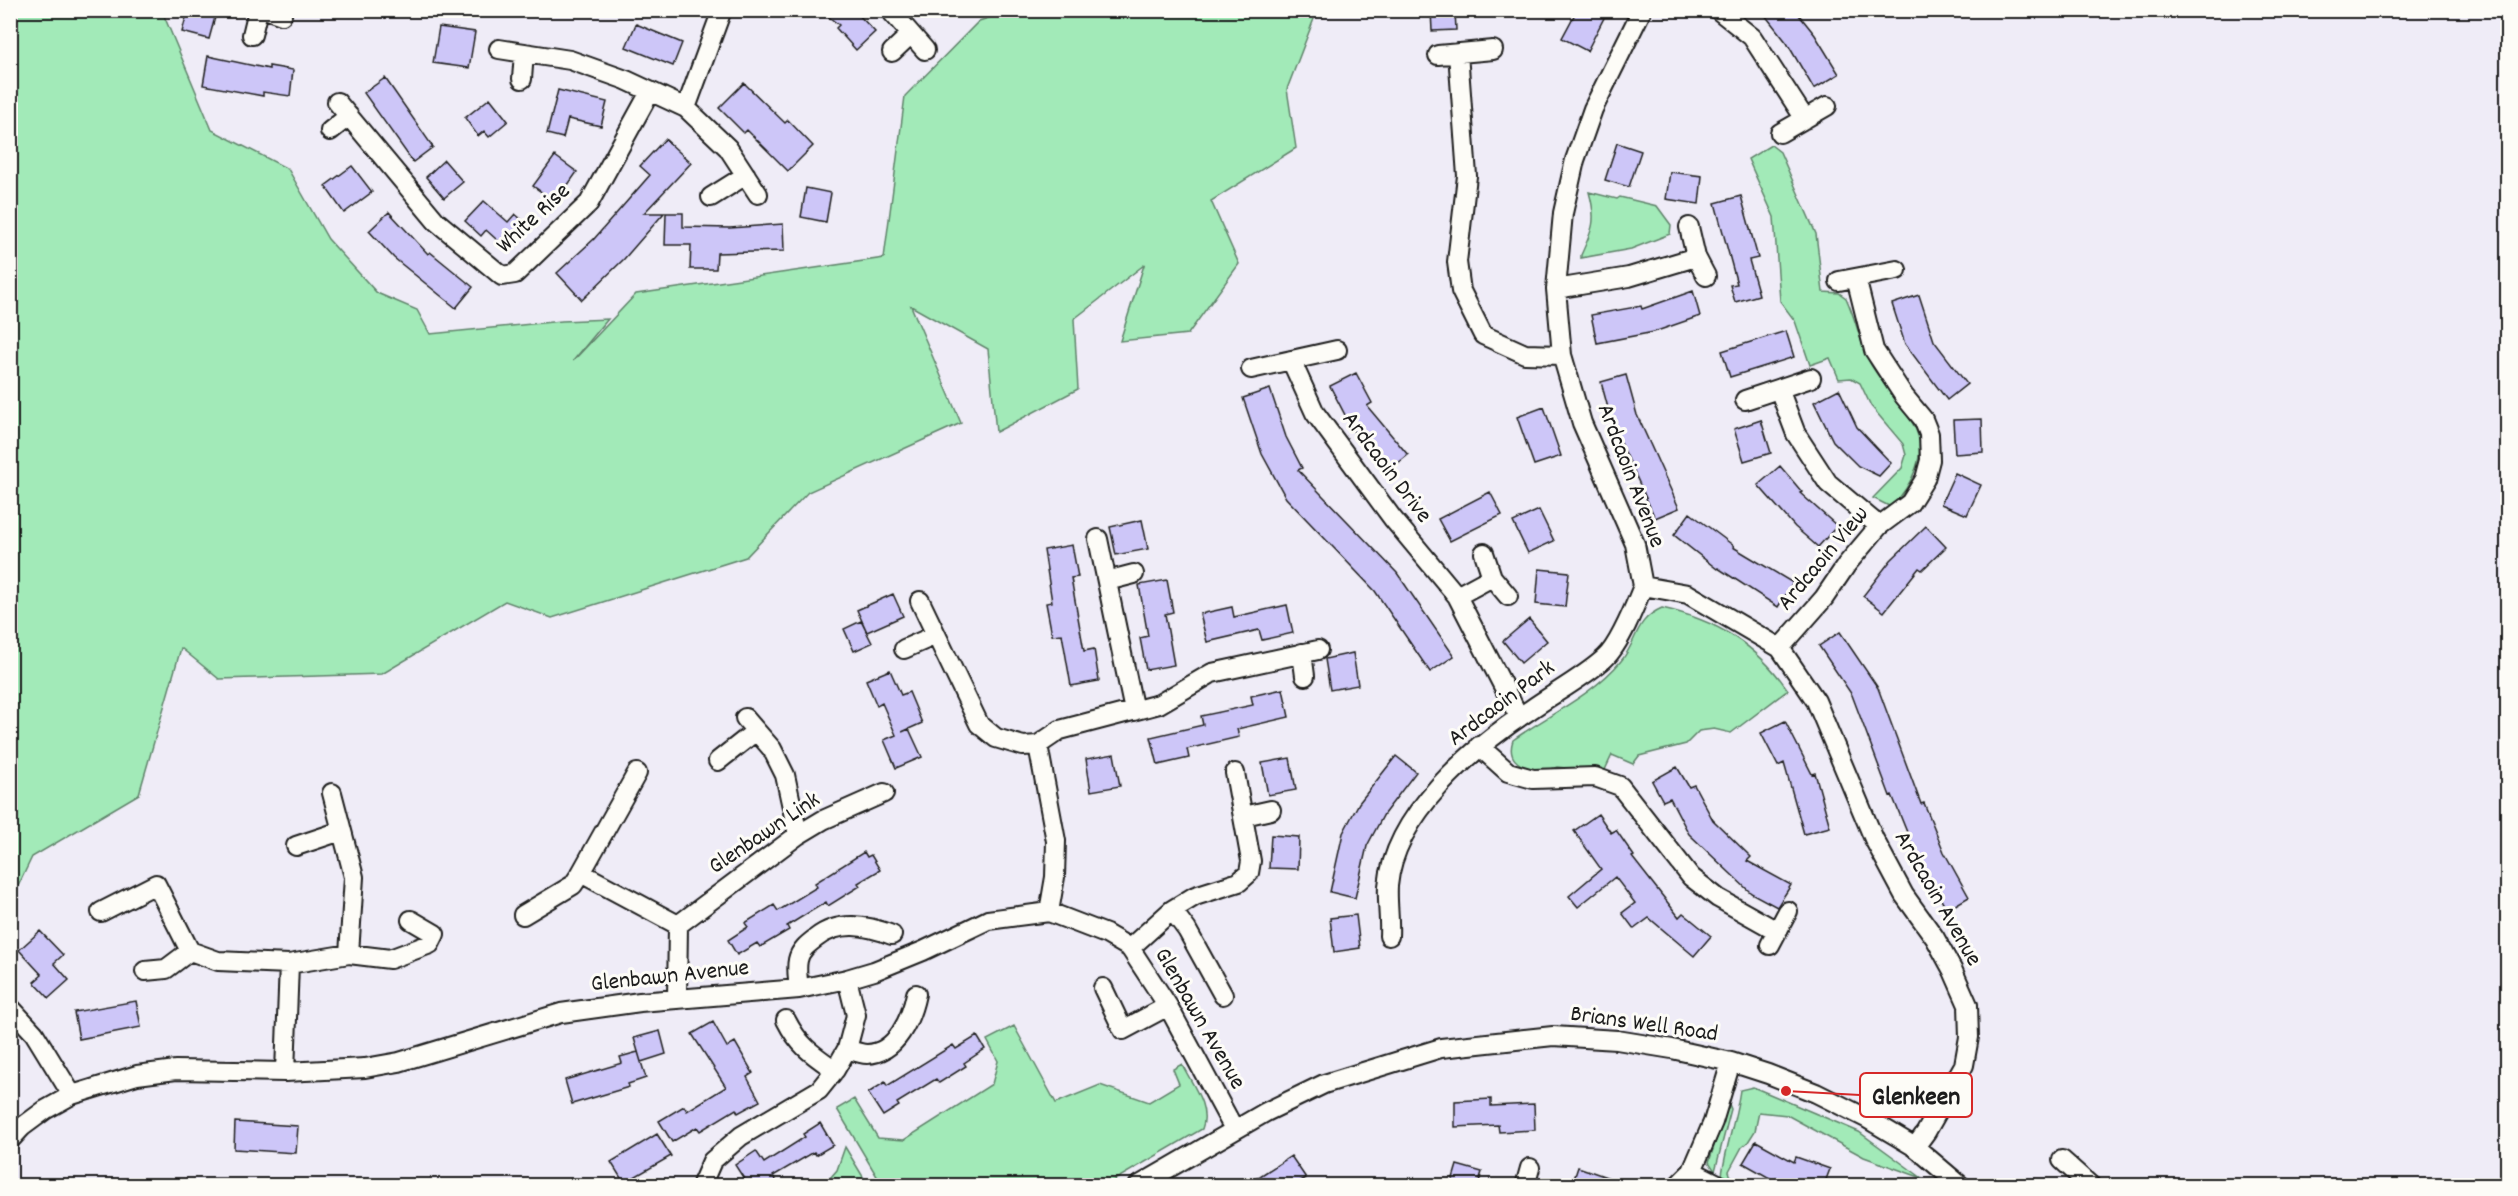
<svg xmlns="http://www.w3.org/2000/svg" width="2518" height="1196" font-family="Dekko,sans-serif">
  <style>
    .green { fill: #a2eab8; stroke: #5f836a; stroke-width: 1.5 }
    .building { fill: #cdc6f8; stroke: #1c1c1c; stroke-width: 1.5 }
    .lines { fill: none; stroke-linecap: round; stroke-linejoin: round }
    .minor-casing { stroke: #1c1c1c; stroke-width: 22 }
    .minor { stroke: #fdfcf7; stroke-width: 18 }
    .labels { text-anchor: middle; dominant-baseline: central; stroke-width: 6; stroke-linejoin: round; paint-order: stroke }
    .street-label { font-size: 24px; fill: #1c1c1c; stroke: #fdfcf7 }
    .leader { fill: none; stroke: #d62828; stroke-width: 2 }
    .callout-dot { fill: #d62828; stroke: #fdfcf7; stroke-width: 2 }
    .callout { fill: #fdfcf7; stroke: #d62828; stroke-width: 2 }
    .callout-label { font-size: 26px; text-anchor: middle; font-weight: bold; fill: #1c1c1c }
  </style>
  <rect width="100%" height="100%" fill="#efecf7"/>
  <filter id="ink" filterUnits="userSpaceOnUse"><feTurbulence type="fractalNoise" baseFrequency=".0167" numOctaves="2"/><feDisplacementMap in="SourceGraphic" scale="12" xChannelSelector="R" yChannelSelector="G"/><feConvolveMatrix kernelMatrix="1 2 1 2 8 2 1 2 1" color-interpolation-filters="sRGB"/></filter>
  <g filter="url(#ink)">
    <path class="green" d="M1010,11H1317L1287,89L1296,148L1211,201L1239,264L1188,334L1120,341L1144,265L1074,319L1078,389L996,432L988,349L911,306L961,423L808,492L746,557L552,618L505,601L382,674L219,679L181,648L139,794L32,857L11,901V11H162L212,130L288,169L328,239L377,293L417,310L430,334L562,321L608,319L573,361L636,294L884,258L905,96L979,21Z
      M1771,145L1780,152L1816,234L1823,292L1839,293L1846,298C1856,319 1860,343 1870,363C1882,385 1901,402 1913,424C1930,452 1911,487 1891,507L1873,498L1902,468L1906,455L1903,444L1871,406L1860,383L1851,378L1839,379L1830,358L1810,365L1795,321L1780,301L1774,217L1748,159Z
      M1589,192L1617,199L1620,197L1657,206L1671,225L1670,234L1631,249L1581,258V255C1593,229 1597,220 1589,192Z
      M1662,608C1716,620 1756,644 1788,690L1731,733L1714,729L1699,731L1686,744L1639,756L1633,764L1612,755L1604,772L1557,767L1538,774C1521,765 1506,761 1513,740C1548,715 1593,695 1621,661C1638,641 1634,620 1662,608Z
      M1014,1026L1056,1103L1100,1085L1149,1102L1179,1084L1173,1069L1182,1064C1191,1083 1211,1107 1202,1129L1106,1185H882L837,1109L854,1099L878,1138L904,1140L992,1084L998,1061L987,1040Z
      M1753,1087L1859,1132L1922,1178L1864,1157L1787,1115L1759,1112L1755,1131L1748,1142L1742,1147L1729,1171L1732,1181L1722,1175C1726,1146 1736,1119 1740,1090Z
      M1728,1102L1731,1109L1715,1171L1709,1162Z
      M845,1147L868,1185H824L837,1170Z"/>
    <path class="building" d="M188,10H217L209,39L182,32Z
      M820,10H854L875,32L856,50L836,28L839,25Z
      M1431,10H1455L1456,30L1432,31Z
      M1577,10H1608L1587,51L1562,38Z
      M1761,10H1795L1815,35L1839,74L1814,89L1787,43Z
      M636,24L682,43L673,66L626,47Z
      M439,27L475,32L469,68L433,63Z
      M208,56L269,69V66L293,70L290,96L263,92V96L203,85Z
      M385,78L433,147L413,162L364,93Z
      M744,83L785,123L788,120L813,146L788,171L747,130L744,133L719,108Z
      M558,90L607,102L601,126L568,119L563,138L547,134Z
      M490,98L508,121L489,137L484,131L478,136L465,118Z
      M665,139L691,163L644,213H664L624,259L582,300L557,273L594,239L650,175L640,166Z
      M1617,143L1641,151L1629,187L1605,180Z
      M555,156L577,172L556,202L533,186Z
      M444,160L463,182L444,198L426,177Z
      M352,166L372,192L344,213L325,186Z
      M1670,172L1702,176L1699,204L1666,199Z
      M806,188L831,193L826,222L801,217Z
      M1741,196L1758,258L1749,260L1759,295L1735,302L1730,285L1737,284L1715,203Z
      M484,201L508,222L515,214L528,225L506,248L486,230L481,236L465,221Z
      M389,212L428,254L430,252L473,287L456,308L394,258L369,231Z
      M666,213H683V227L730,228L783,224L784,251L717,253L716,269H690L691,245H665Z
      M1693,291L1700,316L1654,332L1597,343L1591,315L1641,306L1642,309Z
      M1919,295L1934,341L1967,384L1947,400L1905,344L1892,304Z
      M1786,331L1794,357L1730,377L1722,351Z
      M1356,373L1372,403L1367,406L1408,455L1386,473L1356,436L1330,386Z
      M1626,375L1637,415L1679,508L1655,518L1612,423L1601,382Z
      M1270,389L1286,437L1302,468L1298,470L1397,573L1454,656L1430,672L1375,591L1286,498L1262,454L1243,398Z
      M1839,389L1857,427L1891,463L1879,476L1858,466L1833,441L1814,402Z
      M1544,407L1561,456L1534,465L1517,417Z
      M1982,419L1983,452L1955,454L1953,420Z
      M1761,420L1771,453L1744,461L1734,429Z
      M1780,466L1802,492L1800,493L1837,526L1818,547L1795,527L1758,485Z
      M1955,473L1981,485L1967,515L1941,504Z
      M1490,492L1502,515L1450,541L1438,519Z
      M1539,510L1554,541L1528,553L1513,522Z
      M1690,513L1734,546L1733,547L1793,583L1778,607L1718,568L1717,569L1674,535Z
      M1142,520L1148,549L1116,555L1110,527Z
      M1926,526L1946,547L1922,570L1919,568L1884,612L1863,596L1891,560Z
      M1072,545L1078,577L1071,578L1084,651L1094,649L1099,681L1071,686L1062,634L1052,635L1046,603L1052,602L1044,550Z
      M1539,569L1569,572L1565,607L1536,604Z
      M1167,580L1173,612L1165,614L1174,665L1146,670L1140,638L1148,636L1139,585Z
      M893,594L903,616L867,632L857,610Z
      M1287,605L1293,633L1262,640L1259,630L1207,642L1200,614L1232,607L1234,617Z
      M1529,619L1547,641L1521,663L1503,641Z
      M861,621L872,643L854,651L844,629Z
      M1840,632L1878,688L1921,804L1924,803L1944,852L1969,897L1947,910L1919,862L1892,795L1890,796L1852,695L1819,646Z
      M1353,653L1358,685L1330,690L1325,659Z
      M890,670L901,695L909,692L922,723L902,732L909,729L922,757L896,768L884,740L896,735L882,703L877,706L866,680Z
      M1283,689L1289,717L1237,729L1239,737L1187,749L1189,758L1158,765L1151,737L1203,725L1201,716L1253,705L1251,696Z
      M1785,721L1812,774L1815,773L1830,827L1804,834L1784,763L1778,766L1761,733Z
      M1114,754L1120,786L1091,791L1086,759Z
      M1396,756L1416,772L1384,814L1367,846L1355,898L1330,892L1343,833L1359,803Z
      M1290,758L1296,790L1268,795L1262,763Z
      M1677,767L1689,787L1694,785L1713,820L1751,857L1747,861L1791,885L1777,907L1751,893L1689,834L1670,798L1663,801L1652,781Z
      M1598,814L1611,833L1616,830L1634,856L1632,857L1679,917L1683,913L1711,936L1694,956L1649,918L1634,929L1622,913L1635,903L1615,877L1578,907L1569,896L1601,869L1574,831Z
      M1271,835L1299,837L1298,869L1269,868Z
      M864,852L867,857L871,855L880,870L858,883L860,886L828,906L826,902L808,913L787,926L789,930L760,947L757,943L737,955L728,940L748,927L745,923L774,905L778,911L817,887L815,883Z
      M1356,915L1360,948L1334,952L1330,918Z
      M40,931L63,955L54,963L69,980L49,998L34,982L42,975L19,950Z
      M136,1001L141,1027L79,1039L74,1012Z
      M713,1022L727,1047L735,1042L753,1073L747,1077L760,1101L738,1113L736,1109L700,1131L697,1127L672,1142L659,1121L684,1106L687,1111L726,1087L692,1034Z
      M660,1031L666,1054L641,1062L634,1038Z
      M977,1036L985,1049L964,1063L966,1066L939,1083L936,1079L897,1103L899,1106L883,1116L868,1093L885,1082L887,1086L953,1045L956,1049Z
      M638,1052L646,1078L628,1084L629,1087L572,1104L565,1080L622,1063L620,1057Z
      M1491,1099V1106L1534,1104L1535,1130L1499,1132L1498,1125L1455,1127V1101Z
      M235,1122L298,1126L296,1153L234,1149Z
      M820,1123L833,1145L816,1155L814,1152L773,1176L779,1185H748L735,1165L756,1151L764,1163L805,1137L803,1134Z
      M657,1134L671,1156L624,1183L611,1162Z
      M1756,1141L1794,1162L1796,1157L1830,1169L1824,1185H1798L1777,1178L1775,1181L1743,1163Z
      M1291,1156L1306,1178L1294,1185H1246Z
      M1457,1165L1482,1172L1478,1185H1451Z
      M1578,1167L1624,1183V1185H1572Z"/>
    <g class="lines">
      <defs>
        <path id="minor" d="M268,10L282,15
          M890,10L925,50
          M1642,10L1593,109L1575,160L1563,213L1556,289L1562,355L1582,423L1635,544L1643,586
          M1718,10L1752,37L1805,119
          M252,35L258,10
          M499,49L570,60L626,80L686,108L728,148L758,194
          M892,52L911,34
          M1458,53L1467,176L1457,262L1461,291L1483,335L1525,354L1562,355
          M1438,55L1493,50
          M522,79L524,53
          M337,102L436,221L502,276L515,274L589,203L650,92
          M686,108L722,10
          M330,131L349,116
          M1780,133L1827,106
          M711,197L746,175
          M1689,227L1696,257L1706,276
          M1839,281L1897,270
          M1556,289L1629,277L1696,257
          M1291,360L1315,413L1393,519L1457,596L1519,717
          M1251,369L1337,350
          M1779,389L1796,434L1828,483L1879,526
          M1745,400L1811,378
          M1098,539L1134,711
          M1484,553L1492,577L1508,596
          M1107,581L1134,574
          M1643,586L1688,594L1780,648L1816,701L1874,839L1904,895L1935,938L1953,971L1968,1005L1969,1037L1964,1065L1926,1132L1915,1147
          M1457,596L1492,577
          M920,601L979,724L996,738L1023,746L1038,745L1060,730L1159,704L1212,673L1318,650
          M1780,648L1824,598L1847,564L1879,526L1910,503L1925,479L1930,460L1929,434L1923,419L1904,396L1874,350L1856,278
          M904,649L936,635
          M1302,653L1305,676
          M745,718L772,749L785,775L798,835
          M1038,745L1056,841L1055,877L1049,912
          M1479,746L1508,772L1533,779L1595,777L1620,786L1691,877L1718,898L1777,931
          M718,761L756,731
          M637,773L581,873L678,925
          M332,793L354,877L349,954
          M1244,816L1271,810
          M296,846L341,831
          M1172,910L1187,930L1223,995
          M101,912L156,884L190,951L218,961L289,964L349,954L390,959L430,944L435,934L411,920
          M523,915L573,885L581,873
          M1389,936C1390,920 1387,902 1388,886C1394,814 1474,747 1530,710C1554,693 1583,678 1605,658C1620,644 1635,606 1643,586
          M1770,945L1788,911
          M1130,948L1172,910L1195,896L1239,882L1249,873L1251,861L1235,773
          M145,971L166,969L190,951
          M1103,988L1123,1030L1168,1006
          M799,989C798,980 796,969 798,960C800,950 808,944 816,938C839,920 866,925 892,935
          M677,999L678,925L798,835L823,820L884,793
          M10,1007L34,1033L72,1095
          M786,1020C799,1046 812,1054 835,1070
          M847,1049C853,1051 861,1054 867,1054C897,1053 911,1018 916,994
          M285,1072L289,964
          M10,1140L22,1127L45,1110L72,1095L137,1075L176,1070L285,1072L365,1068L399,1062L561,1013L640,1002L799,989L847,979L874,971L923,951L988,920L1049,912L1106,934L1130,948L1168,1006L1234,1129
          M2062,1160L2091,1186
          M1692,1171L1722,1186
          M701,1186L712,1161L741,1136L819,1090L835,1070L847,1049L856,1015L847,979
          M1138,1186L1266,1112L1324,1084L1441,1048L1553,1036L1617,1040L1672,1049L1731,1062L1768,1074L1816,1093L1868,1119L1915,1147L1961,1186
          M1525,1186L1530,1168
          M1677,1186L1692,1171L1713,1122L1731,1062"/>
      </defs>
      <use href="#minor" class="minor-casing"/>
      <use href="#minor" class="minor"/>
    </g>
  </g>
  <g class="labels">
    <g class="street-label">
      <text transform="translate(534 219) rotate(-43)">White Rise</text>
      <text transform="translate(1386 468) rotate(53)">Ardcaoin Drive</text>
      <text transform="translate(1630 476) rotate(69)">Ardcaoin Avenue</text>
      <text transform="translate(1824 559) rotate(-50)">Ardcaoin View</text>
      <text transform="translate(1502 704) rotate(-37)">Ardcaoin Park</text>
      <text transform="translate(765 834) rotate(-34)">Glenbawn Link</text>
      <text transform="translate(1937 899) rotate(60)">Ardcaoin Avenue</text>
      <text transform="translate(670 977) rotate(-6)">Glenbawn Avenue</text>
      <text transform="translate(1199 1019) rotate(60)">Glenbawn Avenue</text>
      <text transform="translate(1644 1025) rotate(8)">Brians Well Road</text>
    </g>
  </g>
  <path class="leader" d="M1786 1091L1860 1095"/>
  <circle class="callout-dot" cx="1786" cy="1091" r="6"/>
  <rect class="callout" x="1860" y="1073" width="112" height="44" rx="6"/>
  <g class="callout-label">
    <text x="1916" y="1104">Glenkeen</text>
  </g>
  <rect width="2518" height="1196" fill="none" stroke="#fdfcf7" stroke-width="36"/>
  <rect x="18" y="18" width="2482" height="1160" fill="none" stroke="#1c1c1c" stroke-width="2" filter="url(#ink)"/>
</svg>
